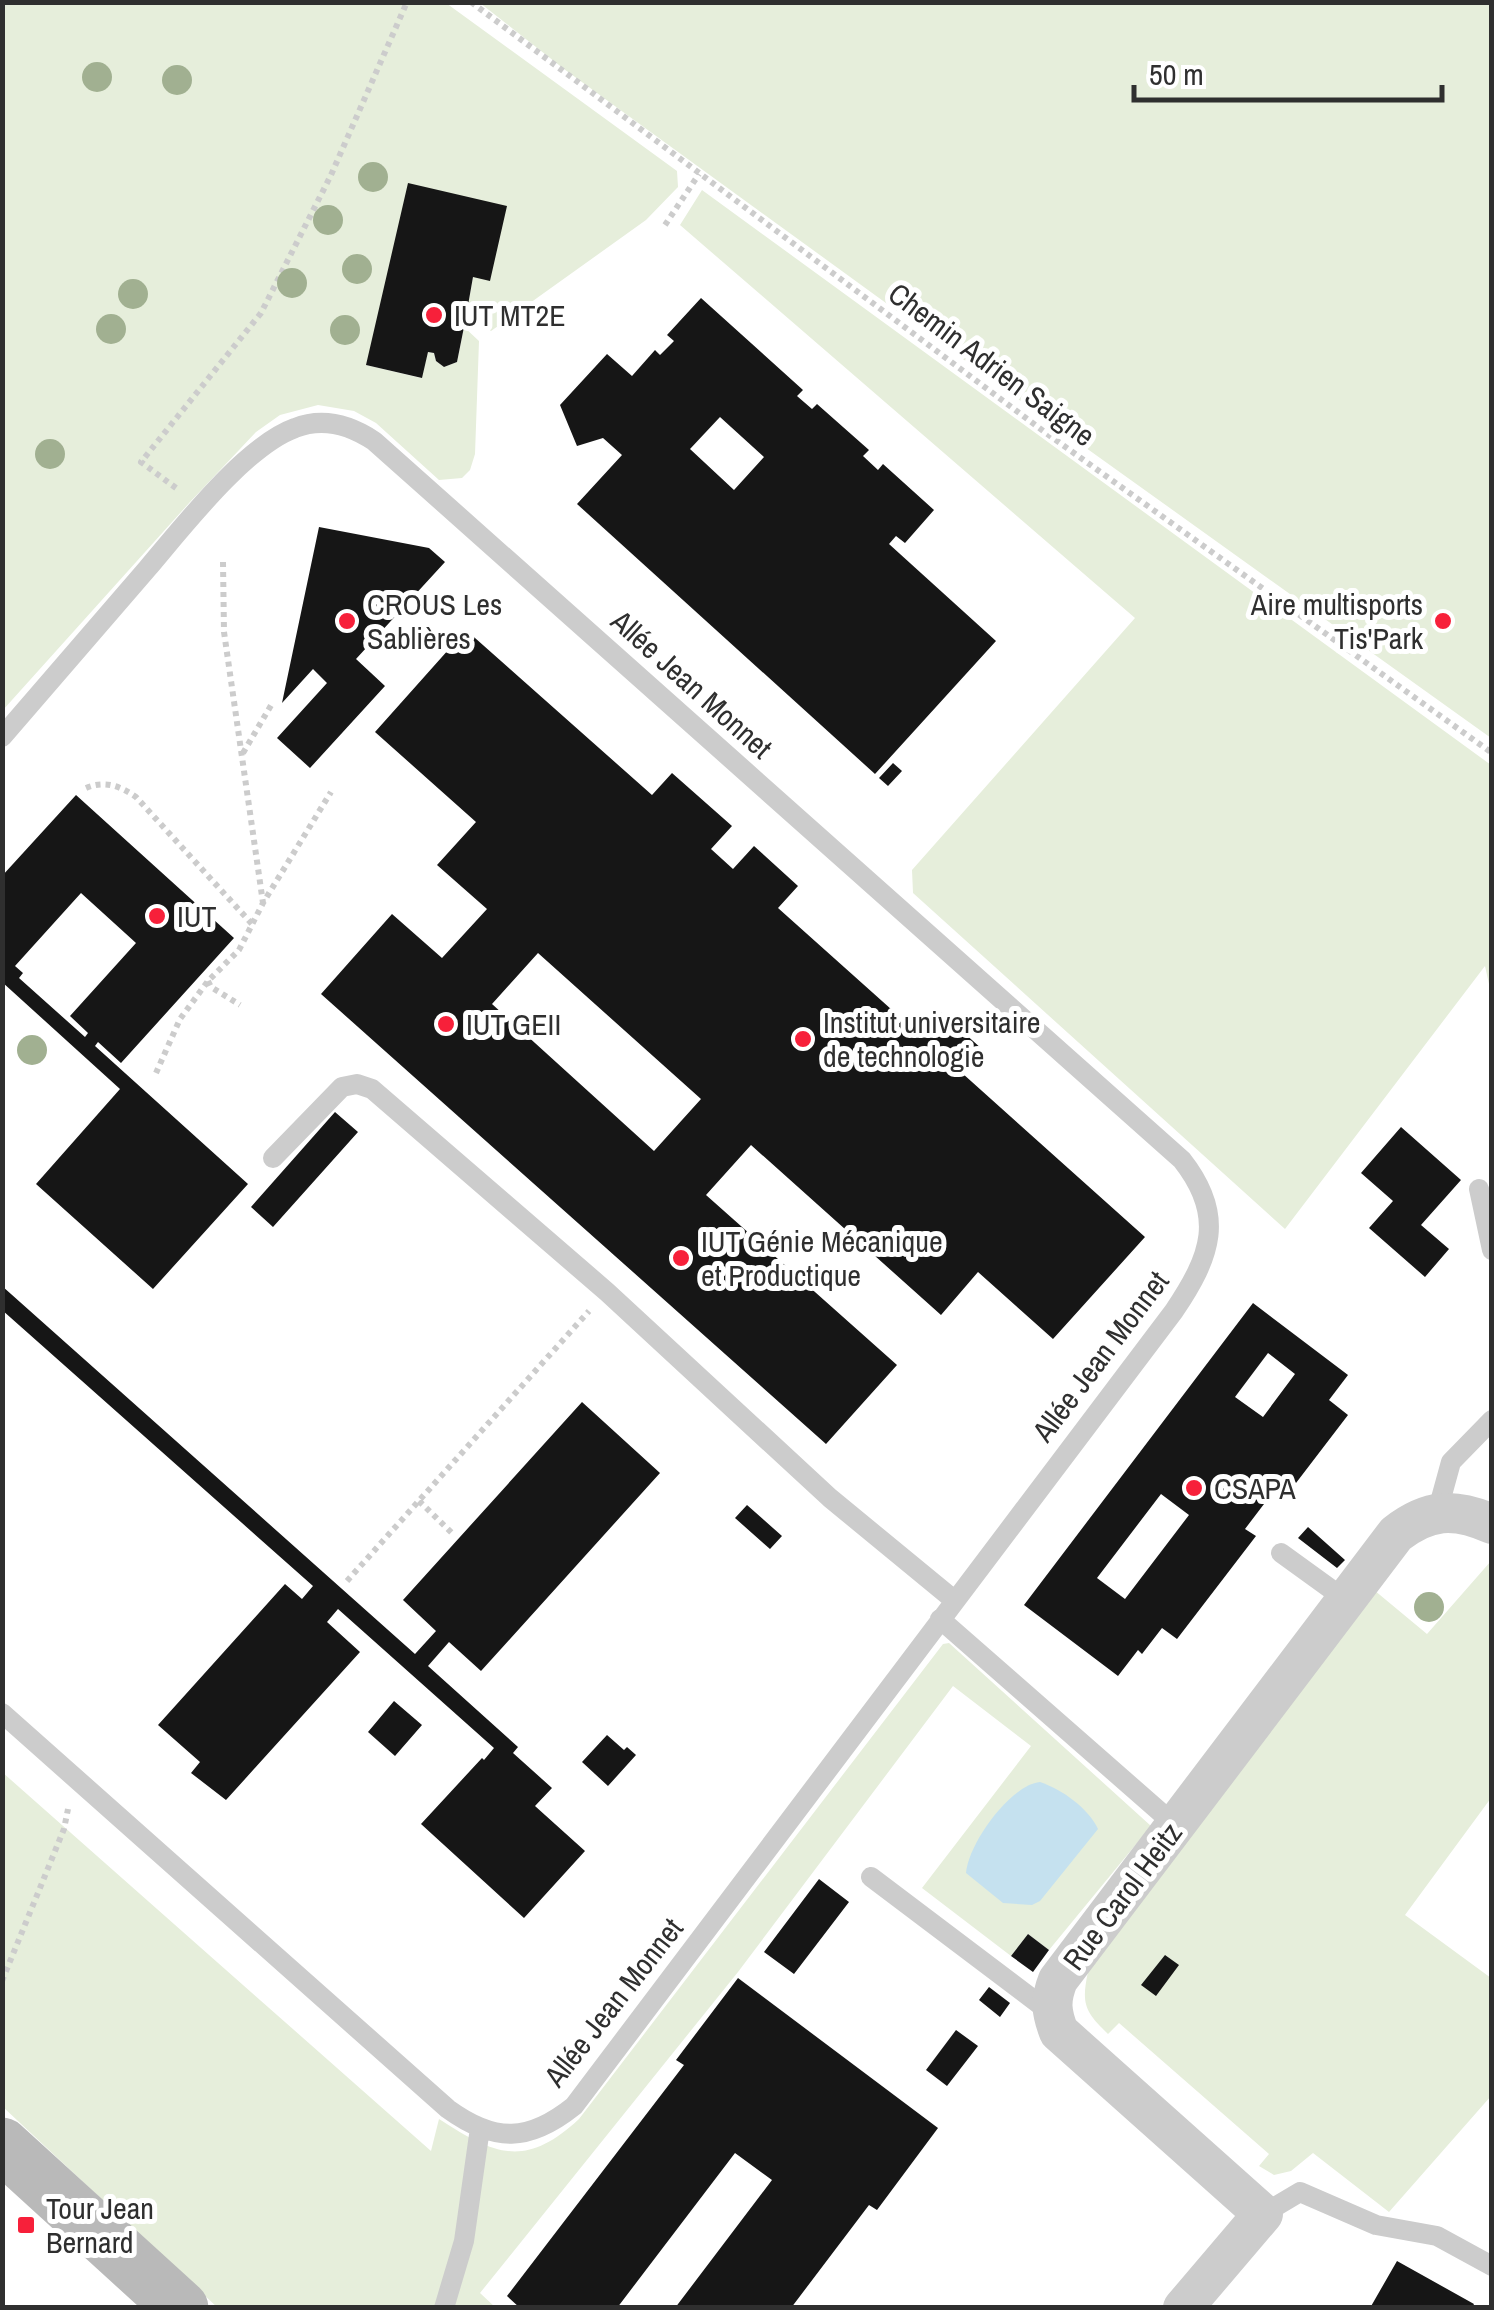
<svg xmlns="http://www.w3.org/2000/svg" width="1494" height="2310" font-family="'Archivo Narrow',sans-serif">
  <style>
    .green { fill: #e6eedb }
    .water { fill: #c5e1ef }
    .building { fill: #161616; fill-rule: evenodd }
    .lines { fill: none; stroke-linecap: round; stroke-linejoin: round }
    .path { stroke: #ccc; stroke-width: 6; stroke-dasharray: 5 5; stroke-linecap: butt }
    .lane { stroke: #ccc; stroke-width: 20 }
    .street { stroke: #ccc; stroke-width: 40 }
    .secondary { stroke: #b9b9b9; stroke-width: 55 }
    .tree { fill: #a1b091 }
    .poi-dot { fill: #f7203a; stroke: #fff; stroke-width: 4 }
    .labels { text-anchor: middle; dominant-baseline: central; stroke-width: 10; stroke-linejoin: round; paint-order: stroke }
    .poi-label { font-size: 30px; fill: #2f2f2f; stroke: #fff; text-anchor: start }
    .street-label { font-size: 30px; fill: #2f2f2f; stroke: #fff }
  </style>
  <rect width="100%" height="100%" fill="#fff"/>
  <path class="green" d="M3,3H446L677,171L678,187L646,220L491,331L467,311L473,277L506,206L366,365L421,378L428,352L434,353L436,361L444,367L457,362L464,327L479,341L475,454L470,470L462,478L439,480L376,423L354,411L318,405L280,415L256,432L190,502L3,710Z
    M480,3H1491V738L1040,415L564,69Z
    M702,190L1491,765V993L1485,966L1285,1229L913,893L912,870L1135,618L680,225Z
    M1491,1561V1798L1405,1915L1491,1978V2096L1389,2212L1313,2153L1291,2171L1274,2175L1259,2166L1269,2154L1119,2023L1108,2034C1085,2012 1081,2004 1088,1972L1374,1590L1427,1634Z
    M949,1643L1151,1826L1049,1950L1028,1934L1011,1956L922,1888L1031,1746L953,1686L738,1972L480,2293L495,2307L218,2308L3,2107L2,1772L431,2151L439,2119C495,2155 525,2169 579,2119L943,1644Z"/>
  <path class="water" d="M1040,1782C1063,1790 1088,1808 1098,1829L1040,1901L1032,1905L1003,1903L966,1873C968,1844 1010,1785 1040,1782Z"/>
  <path class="building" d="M408,183L507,206L490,281L473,277L467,311L474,318L464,327L457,362L444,367L436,361L434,353L428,352L422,378L366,365Z
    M701,298L803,390L797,396L812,409L817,404L869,450L863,456L878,470L883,464L934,510L905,543L896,536L889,544L996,641L875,774L577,504L622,455L603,438L577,446L560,405L607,354L632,376L655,350L660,355L674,341L667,335ZM720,417L764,457L734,490L690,449Z
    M319,527L429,548L445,562L356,659L385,686L310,768L277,738L327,683L313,669L282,703Z
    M466,630L652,795L672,773L732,826L711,849L733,869L754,846L798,886L778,908L920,1035L941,1012L983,1050L962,1073L1145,1237L1053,1339L978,1272L941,1315L751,1145L706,1195L897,1365L826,1444L321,994L392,914L442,958L487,909L437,865L476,822L375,732ZM538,953L701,1099L654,1151L492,1004Z
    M893,763L902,771L888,786L879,778Z
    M76,795L234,938L121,1063L98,1042L95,1046L248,1184L153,1289L36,1184L120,1089L2,982V876ZM81,893L136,943L70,1016L88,1033L85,1037L19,978L23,973L15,966Z
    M335,1112L358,1132L273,1227L251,1207Z
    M1401,1127L1461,1180L1421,1225L1449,1249L1425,1277L1369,1228L1393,1201L1361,1173Z
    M2,1286L415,1654L436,1631L403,1600L582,1402L660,1473L481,1671L449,1642L428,1666L518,1747L513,1753L552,1788L535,1806L585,1851L524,1918L421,1824L482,1758L484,1760L494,1748L338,1609L327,1622L360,1652L226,1800L191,1773L200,1762L158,1725L285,1584L302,1599L313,1586L2,1310Z
    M1253,1303L1348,1375L1329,1400L1348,1415L1296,1483L1286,1475L1245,1529L1256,1536L1177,1639L1162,1628L1142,1654L1138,1650L1118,1676L1024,1605ZM1268,1353L1295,1374L1263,1417L1235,1397ZM1161,1494L1189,1515L1125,1599L1097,1578Z
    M747,1505L782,1536L770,1549L735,1518Z
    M1308,1527L1345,1560L1337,1568L1298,1538Z
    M394,1701L422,1725L395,1756L368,1732Z
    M607,1735L624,1750L627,1747L636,1755L608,1786L582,1762Z
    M819,1879L849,1902L794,1974L764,1952Z
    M1028,1934L1049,1950L1033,1972L1011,1956Z
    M1165,1955L1179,1965L1156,1996L1141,1985Z
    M738,1978L938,2128L877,2210L869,2205L791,2308H675L772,2180L735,2153L617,2308H520L507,2296L684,2065L676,2060Z
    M989,1987L1010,2003L1000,2017L979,2000Z
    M956,2030L978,2046L947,2086L926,2070Z
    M1397,2261L1474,2304L1472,2308H1370Z"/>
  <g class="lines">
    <path class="path" d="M471,2L1046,433L1492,753
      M665,225L699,174
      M176,488L141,462L261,313L331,175L407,2
      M223,562L224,632L263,903
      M243,753L273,702
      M86,788C105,780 120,786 136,797L252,924
      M208,981L211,987L240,1005
      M156,1073L180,1019L208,981L239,950L263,903L331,792
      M419,1501L454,1535
      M347,1581L589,1311
      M2,1981L64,1829L68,1809"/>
    <path class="lane" d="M2,737C51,681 99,625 147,569C182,528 245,446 295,428C323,417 350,425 374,441L1182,1160C1226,1216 1211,1256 1174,1311L574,2106C529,2142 495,2143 448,2109L2,1713
      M273,1158L342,1087L357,1084L372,1089L607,1292L830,1498L954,1600
      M1479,1189L1492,1250
      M1437,1513L1451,1462L1492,1420
      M1281,1553L1346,1600
      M940,1619L1175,1825
      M871,1877L1051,2013
      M1263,2214L1300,2192L1376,2225L1437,2236L1492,2266
      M444,2308L464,2241L480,2128"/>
    <path class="street" d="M1183,2308L1263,2214L1059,2032C1051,2012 1050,2000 1058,1980L1396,1534C1428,1509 1454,1507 1492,1524"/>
    <path class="secondary" d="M2,2145L181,2308"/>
  </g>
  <g class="tree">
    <circle cx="97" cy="77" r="15"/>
    <circle cx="177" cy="80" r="15"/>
    <circle cx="373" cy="177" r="15"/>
    <circle cx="328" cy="220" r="15"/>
    <circle cx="357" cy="269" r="15"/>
    <circle cx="292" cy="283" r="15"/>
    <circle cx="133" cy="294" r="15"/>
    <circle cx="111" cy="329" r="15"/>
    <circle cx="345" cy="330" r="15"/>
    <circle cx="50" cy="454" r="15"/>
    <circle cx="32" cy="1050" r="15"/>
    <circle cx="1429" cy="1607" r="15"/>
  </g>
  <g class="poi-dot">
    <circle cx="434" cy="315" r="10"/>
    <circle cx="347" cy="621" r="10"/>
    <circle cx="1443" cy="621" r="10"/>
    <circle cx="157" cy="916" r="10"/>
    <circle cx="446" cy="1024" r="10"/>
    <circle cx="803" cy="1039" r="10"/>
    <circle cx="681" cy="1258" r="10"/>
    <circle cx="1194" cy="1488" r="10"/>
    <rect x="16" y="2215" width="20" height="20" rx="5"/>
  </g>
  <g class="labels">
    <g class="poi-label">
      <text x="454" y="315">IUT MT2E</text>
      <text x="367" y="604">CROUS Les<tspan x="367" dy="34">Sablières</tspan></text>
      <text x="1423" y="604" text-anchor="end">Aire multisports<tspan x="1423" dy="34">Tis'Park</tspan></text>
      <text x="177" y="916">IUT</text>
      <text x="823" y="1022">Institut universitaire<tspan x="823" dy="34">de technologie</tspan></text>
      <text x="466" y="1024">IUT GEII</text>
      <text x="701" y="1241">IUT Génie Mécanique<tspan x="701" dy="34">et Productique</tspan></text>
      <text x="1214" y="1488">CSAPA</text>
      <text x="46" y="2208">Tour Jean<tspan x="46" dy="34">Bernard</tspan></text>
    </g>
    <g class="street-label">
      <text transform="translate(992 364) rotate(37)">Chemin Adrien Saigne</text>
      <text transform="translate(692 684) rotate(42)">Allée Jean Monnet</text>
      <text transform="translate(1100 1356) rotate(-53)">Allée Jean Monnet</text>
      <text transform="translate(1122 1896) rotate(-53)">Rue Carol Heitz</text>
      <text transform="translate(613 2002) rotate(-52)">Allée Jean Monnet</text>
    </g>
  </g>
  <rect width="1494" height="2310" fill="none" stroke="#2f2f2f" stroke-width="10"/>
  <path d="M1134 85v15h308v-15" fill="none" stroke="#2f2f2f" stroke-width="5"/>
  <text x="1149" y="85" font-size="30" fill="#2f2f2f" stroke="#ffffff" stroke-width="8" paint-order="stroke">50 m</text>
</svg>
